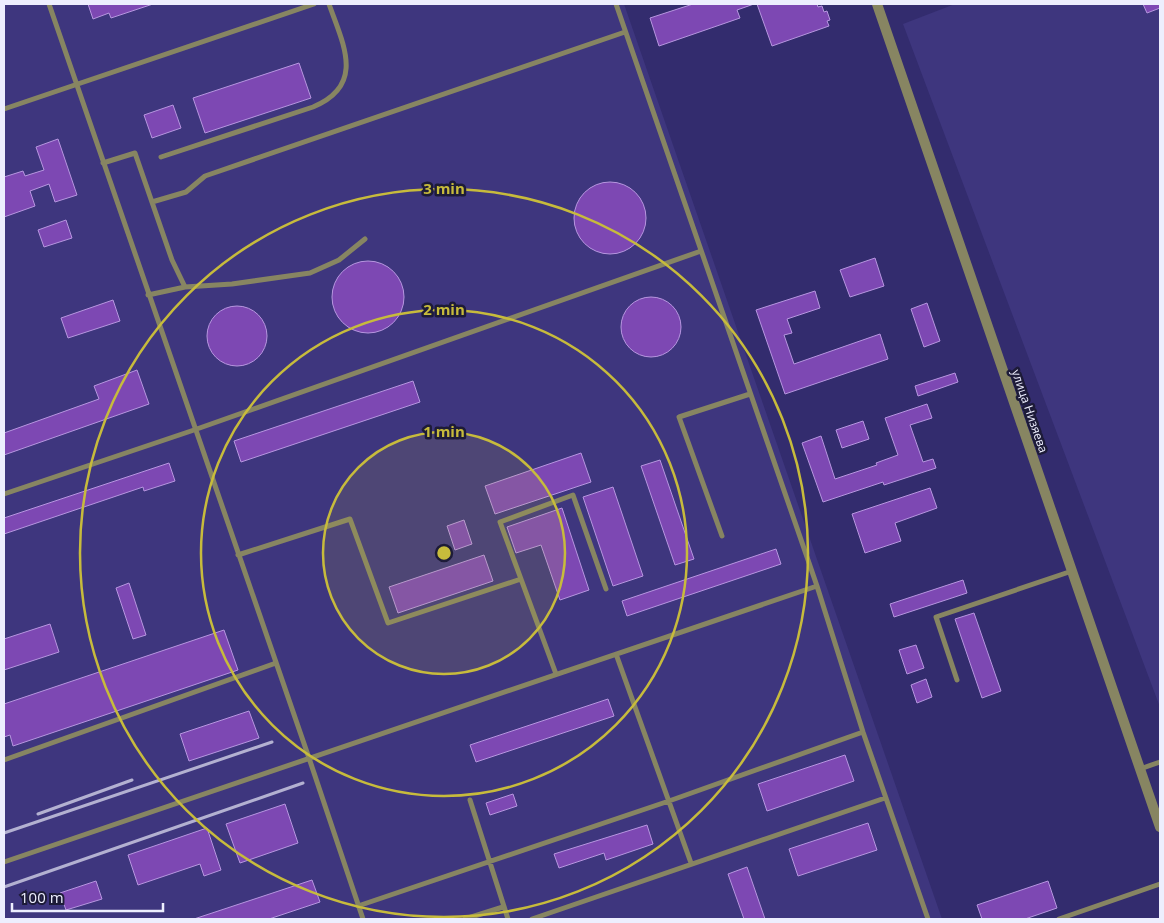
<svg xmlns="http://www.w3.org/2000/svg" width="1164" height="923" font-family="'Open Sans',sans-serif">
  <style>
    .built { fill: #3e367e }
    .building { fill: #7d48b3; stroke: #b796e0 }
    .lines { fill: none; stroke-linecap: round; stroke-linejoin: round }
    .service { stroke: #878562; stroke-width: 5 }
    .minor { stroke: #878562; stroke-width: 10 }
    .rail { stroke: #b3b1d1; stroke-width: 3 }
    .ring { fill: none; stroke: #c7bb3c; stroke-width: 2.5 }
    .labels { text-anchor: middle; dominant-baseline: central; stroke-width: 5; stroke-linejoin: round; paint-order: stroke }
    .street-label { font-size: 12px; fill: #edeefe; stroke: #1d1b38 }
    .centre { fill: #c7bb3c; stroke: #1d1b38; stroke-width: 2.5 }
    .ring-label { font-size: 15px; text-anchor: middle; font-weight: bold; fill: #c7bb3c; stroke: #1d1b38; stroke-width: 5; stroke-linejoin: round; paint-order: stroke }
  </style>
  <rect width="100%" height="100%" fill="#332c6e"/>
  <path class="built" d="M4,4H624L942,919H4Z
    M955,4H1160V707L903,24Z"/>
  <path class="building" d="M88,4H153L111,18L109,13L93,19Z
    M693,4H754L737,10L740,18L659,46L650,18Z
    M757,4H817L818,7L822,6L824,12L827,11L830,20L827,21L829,26L772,46Z
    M1143,4H1160V8L1147,13Z
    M299,63L311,98L205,133L193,98Z
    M173,105L181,128L152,138L144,115Z
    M58,139L77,195L55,202L49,184L30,191L35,206L4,217V177L23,171L25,176L44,170L36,147Z
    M574 218a36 36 0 1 1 72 0a36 36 0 1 1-72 0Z
    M66,220L72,238L44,247L38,230Z
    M875,258L884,286L850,297L840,270Z
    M332 297a36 36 0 1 1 72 0a36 36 0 1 1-72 0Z
    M815,291L820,308L787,319L792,333L784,335L794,364L880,334L888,359L785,394L756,310Z
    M621 327a30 30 0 1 1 60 0a30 30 0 1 1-60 0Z
    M113,300L120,321L68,338L61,318Z
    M927,303L940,341L924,347L911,309Z
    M207 336a30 30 0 1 1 60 0a30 30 0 1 1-60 0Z
    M137,370L149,404L4,455V433L99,399L94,386Z
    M955,373L958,382L918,396L915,386Z
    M413,381L420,402L241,462L234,441Z
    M927,404L932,418L910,425L923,462L933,459L936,468L884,485L883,482L823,502L802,443L821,436L835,479L877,465L876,463L898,455L885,418Z
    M863,421L869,439L842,448L836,430Z
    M581,453L591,482L495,514L485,486Z
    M660,460L694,559L675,565L641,466Z
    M169,463L175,481L144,491L143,487L4,534V518Z
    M613,487L643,576L613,586L583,497Z
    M930,488L937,508L895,523L901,541L865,553L852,514Z
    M562,508L589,590L560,600L541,545L516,553L507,527Z
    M464,520L472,544L455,550L447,526Z
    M776,549L781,564L627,616L622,601Z
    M484,555L493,581L398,613L389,587Z
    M963,580L967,593L894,617L890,604Z
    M129,583L146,635L133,639L116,588Z
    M974,613L1001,691L982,698L955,619Z
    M50,624L59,652L4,670V639Z
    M224,630L238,670L13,746L10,735L4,737V704Z
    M916,645L924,668L907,674L899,650Z
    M926,679L932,697L917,703L911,685Z
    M608,699L614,716L476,762L470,745Z
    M249,711L259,738L189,761L180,734Z
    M845,755L854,781L767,811L758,784Z
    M513,794L517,806L490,815L486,803Z
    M285,804L298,843L240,863L226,824Z
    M868,823L877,850L798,876L789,849Z
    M647,825L653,844L606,860L604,853L559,868L554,854Z
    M207,828L221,870L204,876L200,864L138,885L128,855Z
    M747,867L765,919H744L728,874Z
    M312,880L320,902L269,919H194Z
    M96,881L102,899L66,910L60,893Z
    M1048,881L1057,908L1025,919H982L977,905Z"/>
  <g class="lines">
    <path class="service" d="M49,4L309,758L363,919
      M616,4L817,586L863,732L928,919
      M4,109L314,4
      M161,157L313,107C366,85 343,44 329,4
      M103,163L135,153L172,260L185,287
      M152,202L186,192L205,176L625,32
      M148,295L185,287L232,284L310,273L339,260L365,239
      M4,494L194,430L701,251
      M722,536L679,417L750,394
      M238,555L350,519L388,623L521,579L556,674
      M521,579L500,522L573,495L606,589
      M616,654L691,863
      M957,680L936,617L1072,571
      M4,760L276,663
      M1140,769L1160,762
      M470,800L508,919
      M4,862L817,586
      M358,906L669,801L863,732
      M465,919L503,907
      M532,919L885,798
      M1059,919L1160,884"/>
    <path class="minor" d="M877,4L1160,827"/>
    <path class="rail" d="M38,814L132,780
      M4,833L272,742
      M4,887L303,783"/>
  </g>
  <circle cx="444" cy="553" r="121" fill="#c7bb3c" fill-opacity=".12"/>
  <g class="ring">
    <circle cx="444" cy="553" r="121"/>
    <circle cx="444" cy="553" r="243"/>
    <circle cx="444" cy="553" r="364"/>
  </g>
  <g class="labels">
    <g class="street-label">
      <text transform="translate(1030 411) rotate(71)">улица Низяева</text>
    </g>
  </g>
  <circle cx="444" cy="553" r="8" class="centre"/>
  <g class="ring-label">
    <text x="444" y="194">3 min</text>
    <text x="444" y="315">2 min</text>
    <text x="444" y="437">1 min</text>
  </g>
  <rect width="1164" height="923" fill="none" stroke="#edeefe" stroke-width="10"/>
  <path d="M12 903v8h151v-8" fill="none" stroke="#edeefe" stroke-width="2.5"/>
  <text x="20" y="903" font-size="15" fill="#edeefe" stroke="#1d1b38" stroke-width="4" paint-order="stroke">100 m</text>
</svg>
